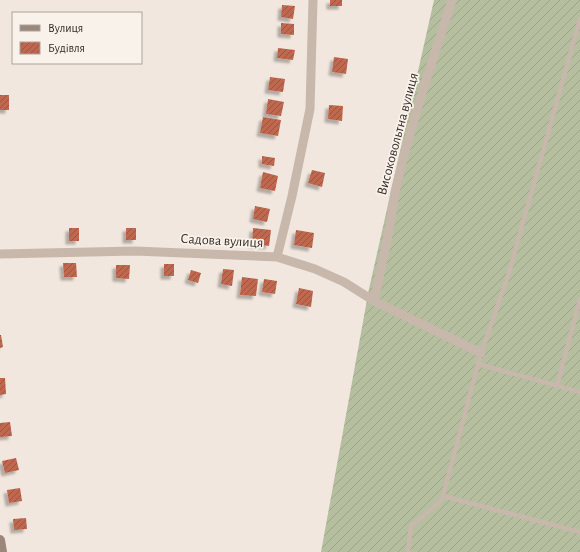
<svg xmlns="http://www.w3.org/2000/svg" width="580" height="552" font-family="'Alegreya Sans',sans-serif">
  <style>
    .garden { fill: url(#garden-furrows) }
    .building { fill: url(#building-hatch); filter: url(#shadow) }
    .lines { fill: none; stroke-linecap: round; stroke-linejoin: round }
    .lane { stroke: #c8b7ab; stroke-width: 4.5 }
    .street { stroke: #c8b7ab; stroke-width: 9 }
    .secondary { stroke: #9c877c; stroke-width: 10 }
    .labels { text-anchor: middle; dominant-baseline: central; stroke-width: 3.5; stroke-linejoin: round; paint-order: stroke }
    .street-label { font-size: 14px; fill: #362d2a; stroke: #f9f2ea }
  </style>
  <defs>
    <pattern id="garden-furrows" width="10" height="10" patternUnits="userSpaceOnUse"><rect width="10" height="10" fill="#b5bf9f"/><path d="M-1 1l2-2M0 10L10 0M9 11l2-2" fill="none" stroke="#9ca489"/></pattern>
    <pattern id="building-hatch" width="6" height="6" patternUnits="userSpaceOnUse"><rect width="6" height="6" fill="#bd6750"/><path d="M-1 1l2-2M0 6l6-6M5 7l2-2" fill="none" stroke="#9a5543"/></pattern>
    <filter id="shadow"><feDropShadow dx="-3.5" dy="3.5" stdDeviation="1" flood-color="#0004"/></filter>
  </defs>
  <rect width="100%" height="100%" fill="#f1e7de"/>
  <path class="garden" d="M434,0H580V552H321L369,289Z"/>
  <path class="building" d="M330,0H342V6H330Z
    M282,5L295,6L293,19L281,17Z
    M281,23L294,24V35L281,34Z
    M278,48L295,50L293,60L277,58Z
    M334,57L348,59L346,74L332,72Z
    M270,77L285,79L283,92L268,90Z
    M0,95H9V110H0Z
    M268,99L284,102L281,116L266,114Z
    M329,105L343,106L342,121L328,119Z
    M263,117L281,120L278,136L260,133Z
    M262,156L275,158L274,166L262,164Z
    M312,170L325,173L322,187L308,183Z
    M263,172L278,176L275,191L260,188Z
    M255,206L270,209L267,222L253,219Z
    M69,228H79V241H69Z
    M126,228H136V240H126Z
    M253,228L271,230L269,246L252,244Z
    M296,230L314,233L312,248L294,245Z
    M63,263H76L77,277H64Z
    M164,264H174V276H164Z
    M116,265H130L129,279L116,278Z
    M223,269L234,270L232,286L221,284Z
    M191,270L201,273L198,283L188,280Z
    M242,277L258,279L256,296L240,295Z
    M264,279L277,281L275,294L262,292Z
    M299,288L313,291L311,307L296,304Z
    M0,335H1L3,347L0,348Z
    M0,378H5L6,394L0,395Z
    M10,422L12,436L0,437V423Z
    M16,458L19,470L5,473L2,461Z
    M20,488L22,501L9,503L7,490Z
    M26,518L27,529L14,530L13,519Z"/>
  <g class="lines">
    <path class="lane" d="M478,364L580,392
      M557,386L580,299
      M443,496L580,532
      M408,552L411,526L440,502L443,496L481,353L508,276L580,19"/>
    <path class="street" d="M0,254L135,251L277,257L315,269L344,282L374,301L481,353
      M277,257L292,196L310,109L313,0
      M374,301L389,231L395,192L404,155L422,93L452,0"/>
    <path class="secondary" d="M0,540L2,552"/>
  </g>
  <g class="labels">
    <g class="street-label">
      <text transform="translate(398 134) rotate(-75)">Високовольтна вулиця</text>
      <text transform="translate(222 241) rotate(3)">Садова вулиця</text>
    </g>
  </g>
  <rect x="12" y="12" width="130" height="52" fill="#f9f2ea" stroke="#aba39d"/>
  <rect x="20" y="25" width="20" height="6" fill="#9c877c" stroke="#aba39d"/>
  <text x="48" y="32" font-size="12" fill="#362d2a">Вулиця</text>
  <rect x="20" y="42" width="20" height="12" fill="url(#building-hatch)" stroke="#aba39d"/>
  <text x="48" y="52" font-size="12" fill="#362d2a">Будівля</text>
</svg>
